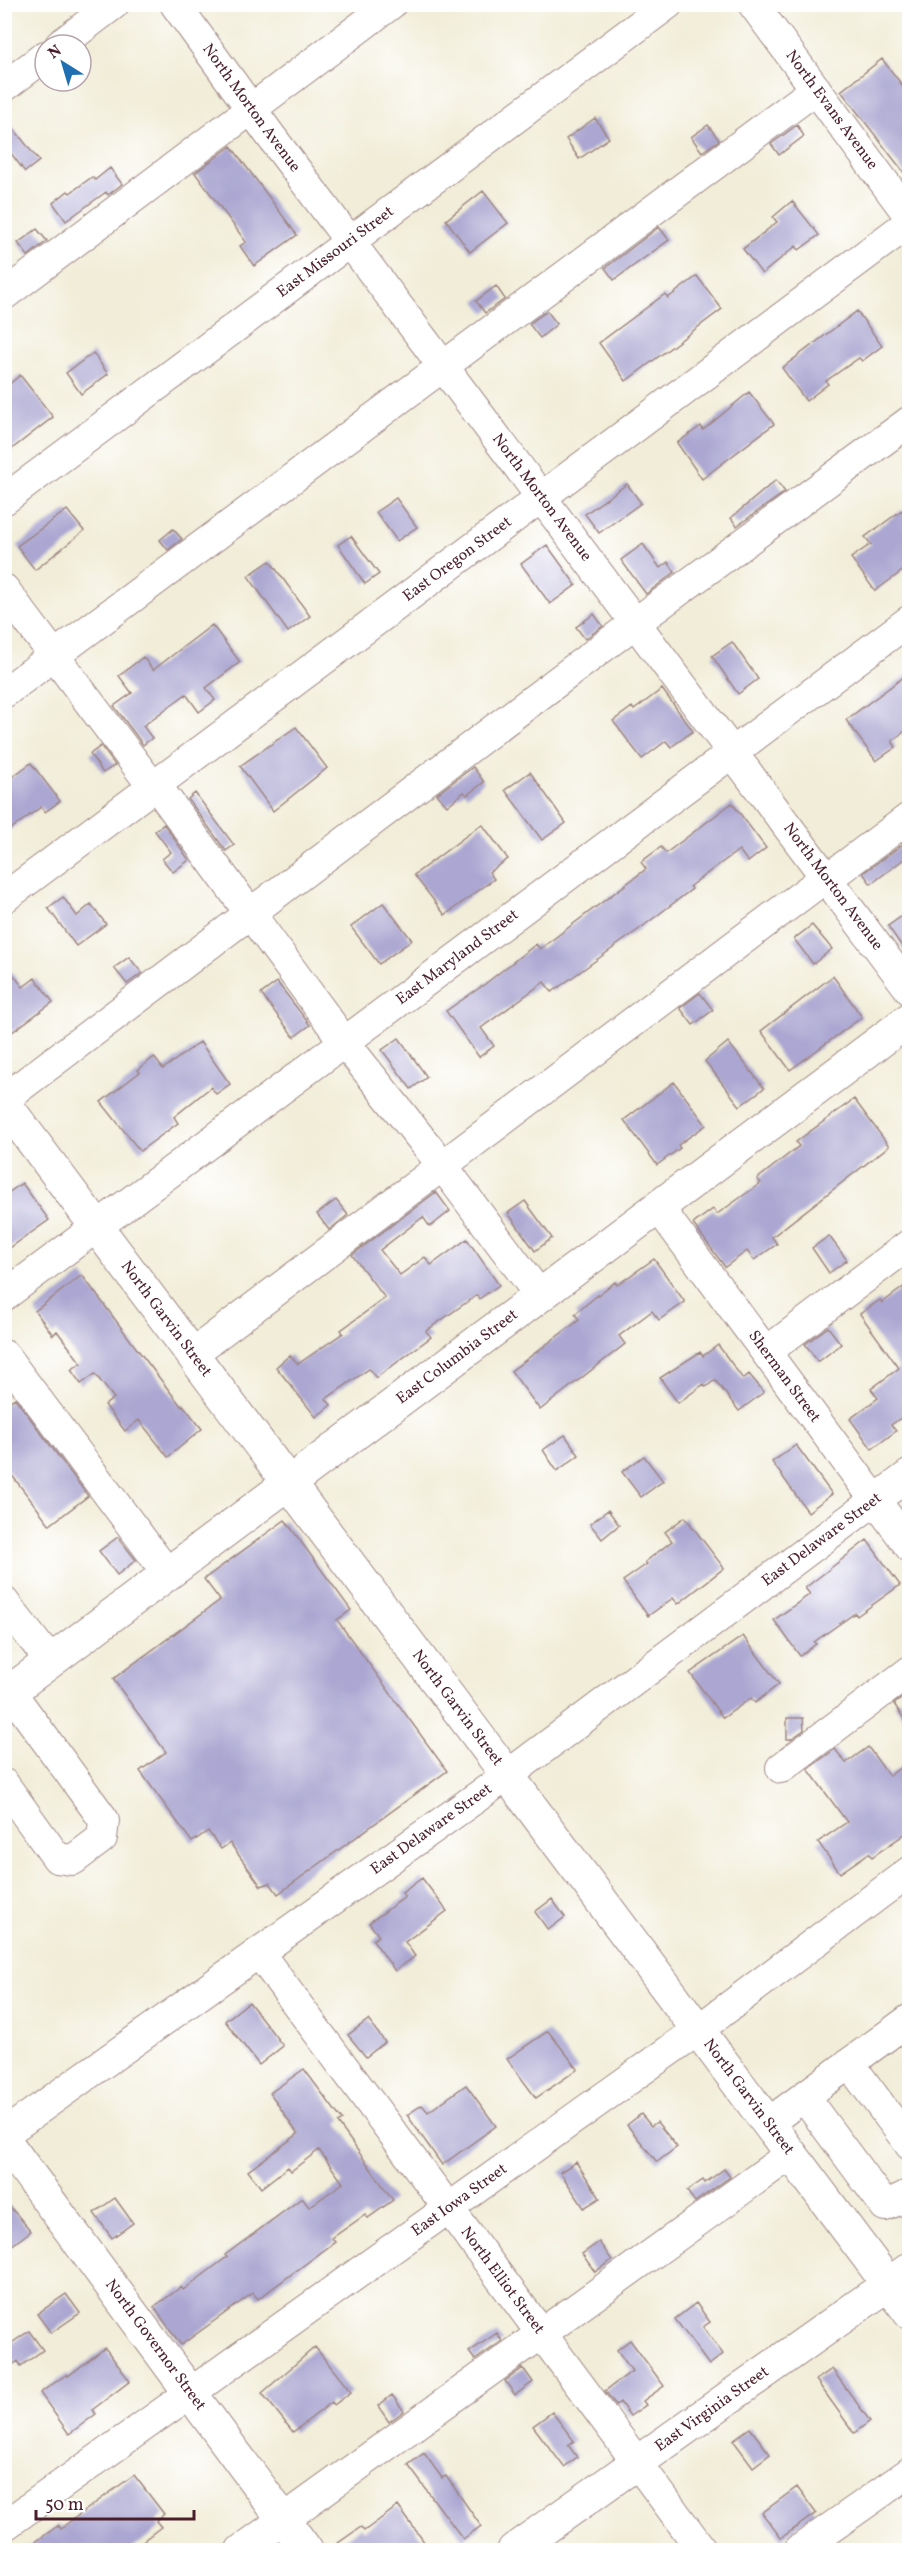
<svg xmlns="http://www.w3.org/2000/svg" width="914" height="2555" font-family="Vollkorn,serif">
  <style>
    .building { fill: #aca7d2 }
    .lines { fill: none; stroke-linecap: round; stroke-linejoin: round }
    .minor-casing { stroke: #9e8682; stroke-width: 32 }
    .major-casing { stroke: #9e8682; stroke-width: 35 }
    .minor { stroke: #fff; stroke-width: 30 }
    .major { stroke: #fff; stroke-width: 33 }
    .labels { text-anchor: middle; dominant-baseline: central; stroke-width: 4.5; stroke-linejoin: round; paint-order: stroke }
    .street-label { font-size: 16px; fill: #4a1f2b; stroke: #fff }
  </style>
  <rect width="100%" height="100%" fill="#fff"/>
  <filter id="ink" filterUnits="userSpaceOnUse"><feTurbulence type="fractalNoise" baseFrequency=".0167" numOctaves="2"/><feDisplacementMap in="SourceGraphic" scale="12" xChannelSelector="R" yChannelSelector="G"/><feConvolveMatrix kernelMatrix="1 2 1 2 8 2 1 2 1" color-interpolation-filters="sRGB"/></filter>
  <filter id="wash" filterUnits="userSpaceOnUse"><feTurbulence type="fractalNoise" baseFrequency=".008" numOctaves="4" result="noise"/><feDisplacementMap in="SourceGraphic" scale="24" xChannelSelector="R" yChannelSelector="G"/><feGaussianBlur stdDeviation="1.35" result="paint"/><feColorMatrix in="noise" values="0 0 0 0 0 0 0 0 0 0 0 0 0 0 0 0 0 1.4 0 .05"/><feComposite in="paint" operator="in"/></filter>
  <g filter="url(#wash)">
    <rect width="100%" height="100%" fill="#f1edd8"/>
    <g id="blocks">
      <path class="building" d="M882,59L909,94V179L841,91Z
        M4,116L39,161L25,172L4,144Z
        M595,118L609,138L579,159L566,139Z
        M708,125L719,140L702,152L691,137Z
        M797,125L804,136L779,155L771,144Z
        M231,146L297,235L254,266L240,246L246,242L195,173Z
        M110,168L122,184L108,195L106,192L66,221L53,203L68,191L70,193L92,177L95,180Z
        M483,191L508,223L470,252L446,220Z
        M792,201L819,235L799,250L796,246L762,274L743,249L777,222L773,217Z
        M659,227L669,240L614,280L605,268Z
        M37,229L47,241L28,256L18,243Z
        M697,276L722,309L626,381L599,343L665,294L668,298Z
        M496,286L505,299L485,313L476,301Z
        M547,311L557,324L540,338L529,324Z
        M857,311L882,346L862,361L859,358L826,381L828,384L806,401L782,368Z
        M93,353L108,374L81,394L66,373Z
        M20,375L53,417L4,455L5,388Z
        M749,392L774,424L702,479L677,443L701,426L703,430Z
        M776,480L785,492L737,526L731,518Z
        M627,484L641,503L599,533L585,514Z
        M396,498L417,527L397,541L376,512Z
        M67,510L84,531L35,570L17,546Z
        M902,510L909,520V566L875,591L851,558L871,544L865,537Z
        M173,529L182,539L168,550L160,540Z
        M351,536L379,574L365,584L338,545Z
        M643,544L660,568L668,562L675,572L646,594L621,560Z
        M547,545L576,585L550,604L521,564Z
        M270,561L310,616L288,632L248,576Z
        M594,614L603,626L585,639L576,627Z
        M212,625L240,662L206,688L215,700L199,712L186,694L143,726L152,738L143,745L114,706L132,693L119,676L143,657L153,670Z
        M732,642L758,679L738,694L712,656Z
        M909,673V728L892,741L896,747L876,761L846,720Z
        M662,689L693,731L671,747L666,741L642,759L613,721L632,707L634,710Z
        M296,727L327,768L273,811L240,766Z
        M101,746L115,765L103,773L90,754Z
        M31,763L60,801L45,812L41,807L4,834V783Z
        M473,767L484,782L467,795L464,792L447,806L437,794Z
        M530,772L566,823L542,840L505,790Z
        M195,793L234,845L226,851L188,799Z
        M732,803L766,848L748,862L739,850L690,886L692,889L638,930L552,992L544,982L481,1028L494,1046L479,1057L446,1011L485,984L536,944L540,949L646,869L641,862L661,847L666,853Z
        M164,824L189,860L173,872L162,859L171,852L155,831Z
        M482,824L508,859L489,872L494,879L445,915L414,875Z
        M903,844L909,855L871,884L863,873Z
        M63,897L77,916L91,904L106,924L76,946L48,908Z
        M383,903L412,940L379,964L351,927Z
        M909,911V957L888,926Z
        M812,925L832,949L813,964L794,939Z
        M129,957L142,973L127,984L114,968Z
        M4,963L23,987L35,978L53,1002L4,1038Z
        M833,976L862,1017L790,1070L761,1031Z
        M277,982L310,1025L294,1037L261,994Z
        M700,993L713,1010L693,1025L680,1008Z
        M399,1038L427,1077L411,1089L382,1050Z
        M200,1042L230,1084L216,1094L211,1087L174,1117L178,1123L140,1151L101,1102L140,1072L138,1070L154,1057L163,1069Z
        M728,1042L764,1088L740,1106L705,1061Z
        M674,1082L706,1125L678,1145L680,1148L657,1165L624,1120Z
        M854,1099L889,1146L772,1237L777,1244L754,1260L747,1251L725,1267L693,1224L713,1209L717,1214L761,1183L757,1179L799,1146L796,1142Z
        M22,1183L49,1220L4,1252V1196Z
        M436,1192L450,1211L430,1227L423,1217L380,1250L400,1275L425,1257L431,1265L467,1239L499,1285L479,1299L477,1295L426,1331L431,1337L376,1378L369,1369L326,1399L331,1405L316,1417L276,1367L290,1355L298,1364L343,1333L341,1330L385,1298L352,1255Z
        M336,1200L348,1215L329,1230L317,1214Z
        M525,1201L552,1238L535,1251L508,1213Z
        M829,1236L847,1260L829,1273L812,1248Z
        M654,1259L685,1302L659,1320L652,1311L619,1336L625,1344L540,1410L511,1371L579,1320L575,1314L594,1298L615,1282L617,1285Z
        M82,1275L134,1345L181,1406L183,1405L202,1429L168,1457L139,1420L125,1431L105,1405L114,1398L95,1374L81,1384L71,1370L81,1363L57,1331L53,1335L35,1311Z
        M909,1283V1412L891,1425L896,1431L872,1449L850,1419L878,1398L871,1389L899,1368L860,1314L880,1300L882,1303Z
        M828,1327L841,1344L818,1362L805,1344Z
        M718,1345L743,1379L749,1374L764,1392L739,1411L715,1380L706,1387L704,1384L678,1403L660,1378L700,1352L703,1356Z
        M15,1398L88,1496L50,1525L4,1465V1405Z
        M565,1435L579,1455L557,1471L543,1450Z
        M796,1445L832,1494L808,1512L772,1462Z
        M644,1456L663,1481L641,1497L622,1472Z
        M608,1510L619,1525L602,1539L590,1524Z
        M685,1517L724,1568L678,1604L673,1598L648,1616L623,1581L647,1564L645,1562L672,1541L665,1532Z
        M285,1520L351,1610L337,1620L447,1771L278,1894L270,1883L261,1886L230,1843L221,1849L208,1831L192,1842L140,1771L166,1752L113,1679L220,1600L204,1579Z
        M118,1537L136,1560L117,1575L99,1551Z
        M867,1540L900,1585L857,1616L855,1613L814,1642L816,1644L800,1656L774,1620L810,1594L805,1588Z
        M743,1636L779,1684L755,1703L751,1698L723,1718L690,1673Z
        M908,1694L909,1697V1726L894,1704Z
        M787,1718H803L804,1730L791,1739H787Z
        M868,1747L889,1776L909,1761V1831L872,1857L869,1853L840,1873L818,1842L847,1822L808,1769L835,1749L846,1763Z
        M422,1878L447,1911L405,1942L415,1956L395,1971L373,1940L379,1936L369,1923L405,1897L402,1893Z
        M552,1899L565,1917L548,1930L535,1912Z
        M249,2002L283,2046L259,2065L225,2021Z
        M368,2020L385,2042L366,2057L348,2035Z
        M548,2031L578,2069L536,2098L507,2059Z
        M304,2069L342,2120L338,2123L393,2200L368,2218L365,2215L332,2238L335,2242L258,2299L253,2293L181,2345L154,2307L181,2287L183,2290L227,2257L225,2255L302,2198L309,2207L343,2183L319,2150L291,2171L288,2167L261,2188L248,2171L298,2134L270,2093Z
        M466,2085L496,2126L442,2165L407,2115L422,2105L428,2112Z
        M641,2114L651,2126L657,2122L677,2147L657,2162L627,2125Z
        M576,2162L600,2198L584,2208L560,2172Z
        M724,2169L730,2177L695,2202L687,2191L703,2180L705,2183Z
        M115,2198L133,2223L112,2238L94,2213Z
        M4,2200L31,2231L11,2246L4,2238Z
        M599,2242L612,2260L595,2272L582,2254Z
        M66,2294L80,2313L51,2333L37,2314Z
        M696,2303L710,2322L703,2327L723,2354L709,2365L675,2319Z
        M29,2331L43,2350L21,2366L18,2361L4,2371V2344H10Z
        M497,2333L502,2341L475,2360L469,2352Z
        M630,2340L664,2386L643,2401L646,2405L630,2416L620,2402L616,2405L605,2391L632,2371L617,2350Z
        M315,2347L351,2392L334,2405L332,2402L293,2432L262,2393Z
        M105,2348L130,2381L92,2410L96,2414L69,2434L40,2393L67,2374L68,2376Z
        M523,2368L533,2382L515,2395L505,2381Z
        M832,2369L870,2421L854,2433L816,2380Z
        M392,2395L404,2411L389,2422L378,2406Z
        M552,2412L574,2441L568,2445L577,2457L564,2467L533,2426Z
        M750,2428L770,2454L753,2467L733,2440Z
        M424,2453L442,2478L446,2476L481,2526L463,2539L408,2465Z
        M134,2475L164,2514L156,2521L161,2527L131,2550H24L59,2525L61,2528Z
        M797,2487L816,2513L781,2538L762,2513Z
        M398,2506L430,2550H328L361,2527L364,2531Z"/>
    </g>
  </g>
  <g filter="url(#ink)">
    <use href="#blocks" fill-opacity="0" stroke="#9e8682" stroke-width="1.5"/>
    <g class="lines">
      <defs>
        <g id="minor">
          <path id="s1" d="M175,4L270,135L910,990"/>
          <path id="s2" d="M753,4L910,217"/>
          <path d="M60,45L114,4"/>
          <path d="M4,87L45,56"/>
          <path d="M4,295L391,4"/>
          <path id="s3" d="M4,500L668,4"/>
          <path d="M4,589L153,787"/>
          <path d="M4,693L816,89"/>
          <path d="M156,785L345,1043L442,1165L540,1296"/>
          <path d="M827,879L910,817"/>
          <path id="s4" d="M4,898L910,222"/>
          <path d="M4,1099L635,623L910,421"/>
          <path id="s5" d="M659,1208L910,1547"/>
          <path id="s6" d="M4,1296L910,620"/>
          <path d="M766,1352L910,1244"/>
          <path d="M192,1354L826,877"/>
          <path d="M4,1355L167,1573"/>
          <path d="M4,1602L50,1661"/>
          <path d="M781,1768L910,1671"/>
          <path d="M4,1784L57,1858L73,1860L102,1838L104,1820L10,1691"/>
          <path id="s7" d="M259,1953L702,2550"/>
          <path d="M849,2063L910,2145"/>
          <path d="M804,2097L885,2206L910,2194"/>
          <path d="M768,2123L910,2019"/>
          <path id="s8" d="M4,2134L508,1775L910,1474"/>
          <path id="s9" d="M4,2526L698,2030L910,1871"/>
          <path d="M241,2550L791,2154"/>
          <path d="M799,2550L910,2472"/>
        </g>
        <g id="major">
          <path id="s10" d="M4,1103L910,2313"/>
          <path id="s11" d="M4,1696L910,1019"/>
          <path id="s12" d="M4,2140L306,2550"/>
          <path id="s13" d="M514,2550L910,2269"/>
        </g>
      </defs>
      <use href="#minor" class="minor-casing"/>
      <use href="#major" class="major-casing"/>
      <use href="#minor" class="minor"/>
      <use href="#major" class="major"/>
    </g>
  </g>
  <g class="labels">
    <g class="street-label">
      <text stroke="none"><textPath href="#s1" startOffset="129">North Morton Avenue</textPath></text>
      <text stroke="none"><textPath href="#s2" startOffset="132">North Evans Avenue</textPath></text>
      <text stroke="none"><textPath href="#s3" startOffset="414">East Missouri Street</textPath></text>
      <text stroke="none"><textPath href="#s1" startOffset="615">North Morton Avenue</textPath></text>
      <text stroke="none"><textPath href="#s4" startOffset="566">East Oregon Street</textPath></text>
      <text stroke="none"><textPath href="#s1" startOffset="1101">North Morton Avenue</textPath></text>
      <text stroke="none"><textPath href="#s6" startOffset="566">East Maryland Street</textPath></text>
      <text stroke="none"><textPath href="#s10" startOffset="270">North Garvin Street</textPath></text>
      <text stroke="none"><textPath href="#s11" startOffset="566">East Columbia Street</textPath></text>
      <text stroke="none"><textPath href="#s5" startOffset="210">Sherman Street</textPath></text>
      <text stroke="none"><textPath href="#s8" startOffset="1011">East Delaware Street</textPath></text>
      <text stroke="none"><textPath href="#s10" startOffset="756">North Garvin Street</textPath></text>
      <text stroke="none"><textPath href="#s8" startOffset="525">East Delaware Street</textPath></text>
      <text stroke="none"><textPath href="#s10" startOffset="1242">North Garvin Street</textPath></text>
      <text stroke="none"><textPath href="#s9" startOffset="560">East Iowa Street</textPath></text>
      <text stroke="none"><textPath href="#s7" startOffset="408">North Elliot Street</textPath></text>
      <text stroke="none"><textPath href="#s12" startOffset="255">North Governor Street</textPath></text>
      <text stroke="none"><textPath href="#s13" startOffset="243">East Virginia Street</textPath></text>
    </g>
  </g>
  <rect width="914" height="2555" fill="none" stroke="#fff" stroke-width="24"/>
  <g transform="translate(63 63) rotate(323)"><circle r="28" fill="#ffffff" stroke="#b7a5aa" stroke-width="1.5"/>
  <path d="M0-4.5L10 22L0 15L-10 22Z" fill="#1f6fb2"/>
  <text y="-9" font-size="16" font-weight="bold" text-anchor="middle" fill="#4a1f2b">N</text>
  </g>
  <path d="M36 2510v9h158v-9" fill="none" stroke="#4a1f2b" stroke-width="3"/>
  <text x="45" y="2510" font-size="18" fill="#4a1f2b" stroke="#ffffff" stroke-width="4.5" paint-order="stroke">50 m</text>
</svg>
